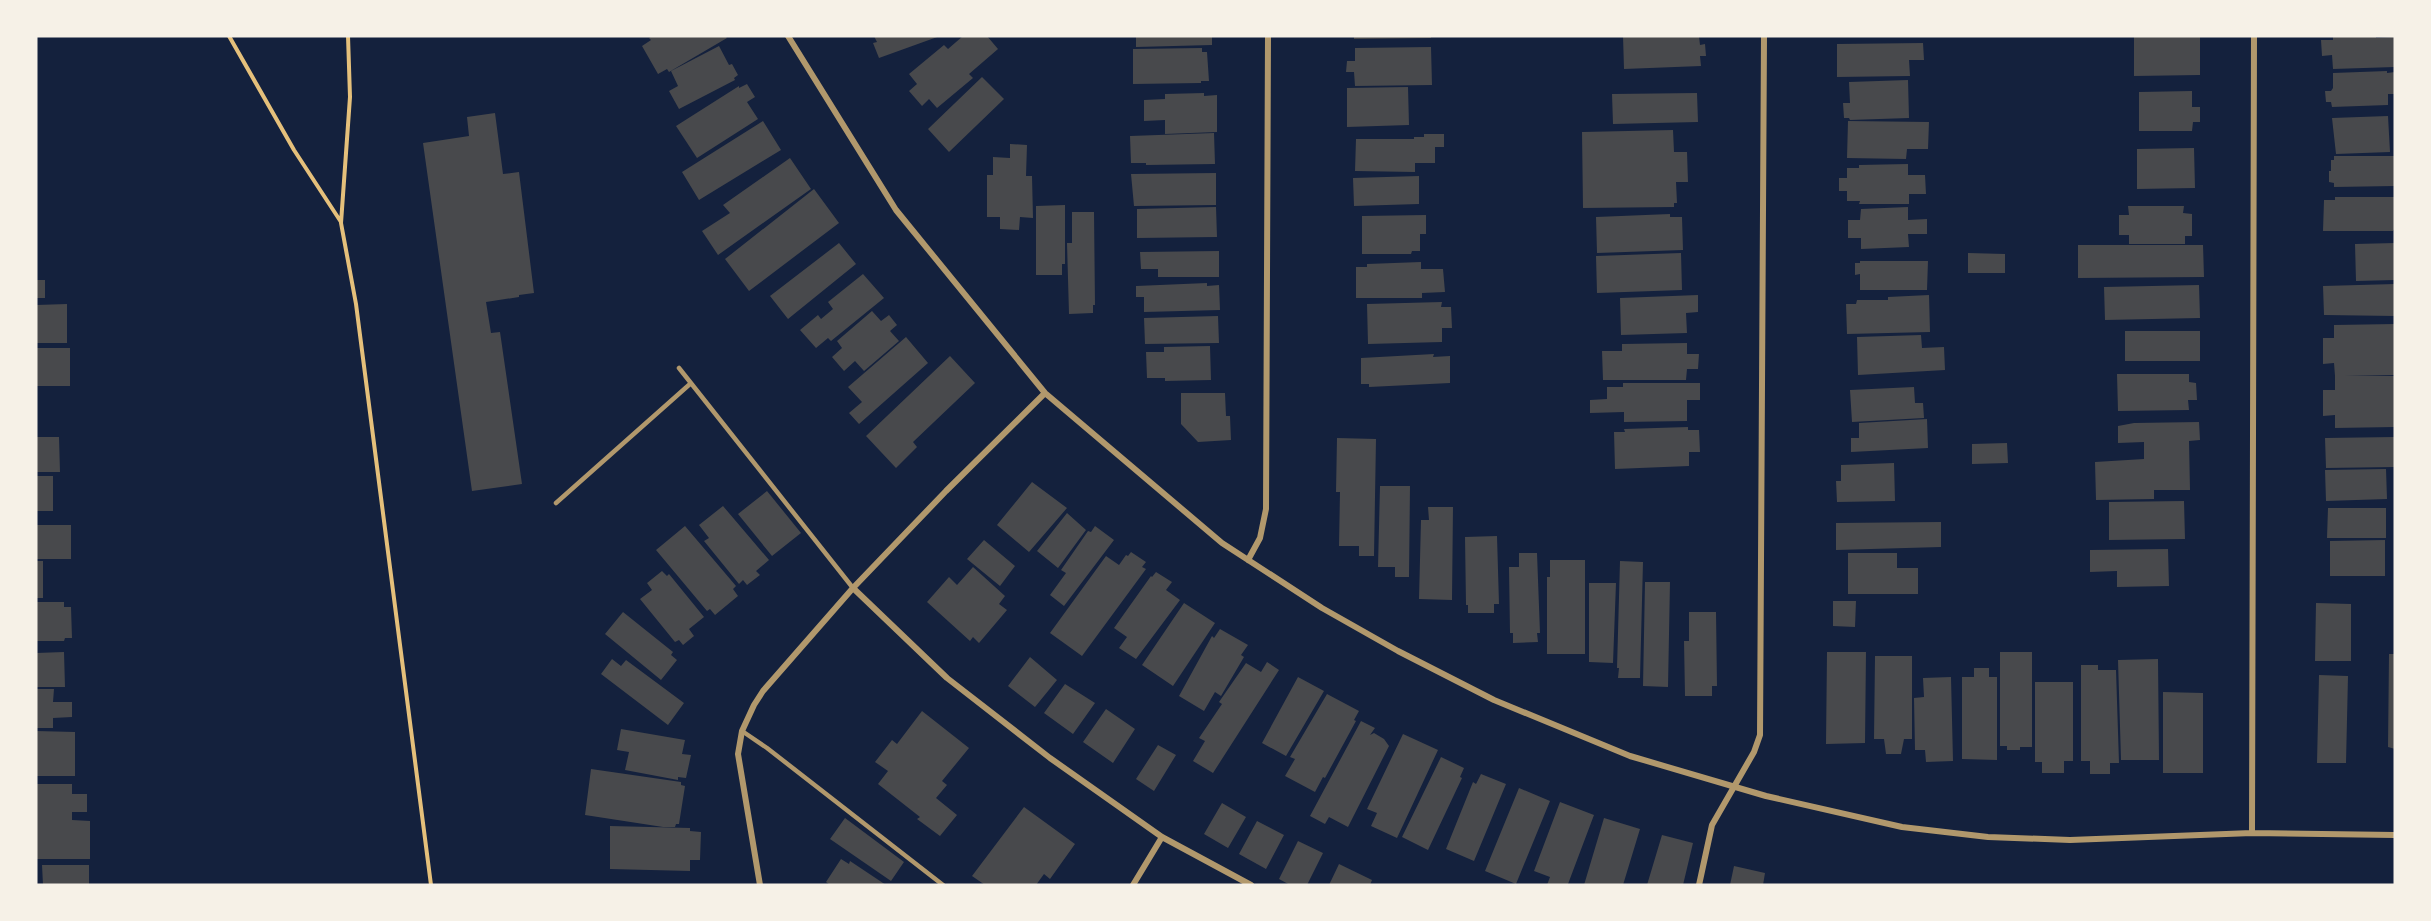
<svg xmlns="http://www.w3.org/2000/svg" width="2431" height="921" font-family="'PT Sans Narrow',sans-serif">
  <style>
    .building { fill: #48494c }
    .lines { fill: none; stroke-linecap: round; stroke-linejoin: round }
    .path { stroke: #e5c07b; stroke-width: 4 }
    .service { stroke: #b1986c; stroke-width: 4.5 }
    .minor { stroke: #b1986c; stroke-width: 6 }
  </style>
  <rect width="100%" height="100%" fill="#14213d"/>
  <path class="building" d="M652,36H725L727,38L669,72L667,69L658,74L642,46L651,40L649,38Z
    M874,36H940L879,58L873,43L877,42Z
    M963,36H987L998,49L969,74L973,78L937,108L929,99L922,106L909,91L917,84L909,74L944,45L948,49Z
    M1136,36H1212V45L1136,47Z
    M1354,36H1431V38L1354,39Z
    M1623,36H1699L1700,45L1705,44L1706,56H1700L1701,66L1624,69Z
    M2134,36H2200V75L2134,76Z
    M2376,36V38L2395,37V67L2333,69L2332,55L2322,56L2321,40H2333V37Z
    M1923,43L1924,60H1909L1910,76L1837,77V44Z
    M719,46L729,65L732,64L738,75L734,78L735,80L679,109L669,91L678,86L671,71Z
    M1431,47L1432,85L1355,86L1354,72H1346L1347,61H1355V48Z
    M1202,48V52H1207L1209,81H1201V83L1133,84V49Z
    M2387,71V73L2395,72V94H2388V105L2332,107L2331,102H2326L2325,91H2331L2333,88V73Z
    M982,77L1004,99L949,152L928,129Z
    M1908,80L1909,118L1850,120L1849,118H1844L1843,103H1850L1849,82Z
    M747,84L755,97L747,102L758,119L697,158L676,126L739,86V88Z
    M1408,87L1409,125L1347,127V88Z
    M2192,91V107H2200V122H2193L2192,131H2139V92Z
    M1204,93V96L1217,95V132L1165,134V120L1144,121V100L1165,99V94Z
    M1697,93L1698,122L1613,124L1612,94Z
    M495,113L503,174L519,172L534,293L519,295V297L486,302L491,333L500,332L522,484L472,491L423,143L469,136L467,117Z
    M2388,116L2390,152L2336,154L2332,118Z
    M763,121L781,150L699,200L682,172Z
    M1848,121L1929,122L1928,149H1907L1906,159L1847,158Z
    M1673,130L1674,152H1687L1688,182H1676L1677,203H1674V207L1583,208L1582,132Z
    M1214,133L1215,164L1146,165V163H1131L1130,136Z
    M1424,134H1444V147H1435V163H1415V172L1355,171L1356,139H1414V137H1424Z
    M1010,144L1027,145L1026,176H1032L1033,218L1020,217L1019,230L1000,229V217H987V175H993V157L1010,158Z
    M2194,148L2195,188L2137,189V149Z
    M2334,156H2395V186L2334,187V183L2329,182V171H2331V160H2334Z
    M790,158L811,189L718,255L702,231L730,213L723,205Z
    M1908,164V175H1925L1926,194H1909V204H1859L1860,201H1847V191H1839V178H1847V168H1859V165Z
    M1216,173V205L1134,206L1131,174Z
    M1419,176V204L1354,206L1353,178Z
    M814,189L839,223L749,291L725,259Z
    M2335,197H2395V228L2393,231H2323L2324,200H2335Z
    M1065,205V264H1062V275H1036V206Z
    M2128,206H2184L2183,213L2192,214V236H2185V244H2129V235H2119V215H2129Z
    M1216,207L1217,237L1137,238V209Z
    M1908,207V220L1927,219V234H1908L1909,247L1861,249V238H1848V220H1860L1861,209Z
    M1072,212H1094L1095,305H1093V313L1069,314L1067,243H1072Z
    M1670,214V217H1682L1683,250L1597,253L1596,217Z
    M1426,215V234H1420V251H1412L1411,254H1362V216Z
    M839,243L856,264L788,319L770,296Z
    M2395,243V280L2356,281L2355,244Z
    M2078,245H2203L2204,277L2078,278Z
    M1219,251V277H1158V269H1141L1140,252Z
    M1681,253L1682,290L1597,293L1596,256Z
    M1968,253L2005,254V273H1968Z
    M1860,261H1928L1927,290H1860V274L1855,275V263H1860Z
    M1421,262V269H1443L1445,292L1422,293V298H1356V267H1367V264Z
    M863,274L884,298L831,341L828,338L816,348L800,330L818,315L821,319L833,309L828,302Z
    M36,280H45V298H36Z
    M1207,283V286L1219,285L1220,310L1144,312V297H1136V286Z
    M2395,284V316L2324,315L2323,286Z
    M2199,285L2200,318L2105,320L2104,287Z
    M1698,295V312L1686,313L1687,333L1621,335L1620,298Z
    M1929,295L1930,332L1847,334L1846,304H1856L1857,300H1888V297Z
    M1442,302L1441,307H1451L1452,328H1442V342L1368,344L1367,304Z
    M67,304V343H36V305Z
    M872,311L881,321L889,315L897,325L890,331L899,341L864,371L855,361L844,371L832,357L842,348L837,341Z
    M1218,316L1219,343L1145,344L1144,318Z
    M2395,324V375L2345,376H2395V427L2335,428V415L2323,416V390H2335V376L2334,363L2323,364V338H2334V325Z
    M2125,331H2200V361H2125Z
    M1921,335L1922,348L1944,347L1945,370L1858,375L1857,337Z
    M906,337L928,363L859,424L849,413L862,402L848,387Z
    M1687,343V354H1699L1698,369H1687L1686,380H1603L1602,351H1622V344Z
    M1210,346L1211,380L1165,381V378H1147L1146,352H1164V347Z
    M36,348H70V386H36Z
    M1434,354L1433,357L1450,356V383L1369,387V384H1361V358Z
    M950,356L975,383L913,442L917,447L896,468L866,436Z
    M2117,374H2189V382L2196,383L2197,400H2188L2189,410L2118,411Z
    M1623,383H1700V400H1687V421L1624,422V412L1590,413V400L1607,399V387H1623Z
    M1914,387L1915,403H1923L1924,418L1852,422L1850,390Z
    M1181,393H1225L1226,416H1230L1231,440L1198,442L1181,424Z
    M1927,419L1928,448L1851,452V438H1859V423Z
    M2199,422L2200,440L2189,441L2190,490H2154V499L2096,500L2095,462L2144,459V442L2118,443V426L2134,423Z
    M1688,427V430H1699L1700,452H1689V466L1615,469L1614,432H1625L1624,429Z
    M36,437H59L60,472H36Z
    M2395,437V467L2326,468L2325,438Z
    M1337,438L1376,439L1374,556H1359V546H1339L1340,492H1336Z
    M2007,443L2008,463L1972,464V444Z
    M1894,463L1895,501L1837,502L1836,481H1841V465Z
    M2386,469L2387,499L2326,501L2325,470Z
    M36,476H53V511H36Z
    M1032,482L1067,508L1029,552L997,525Z
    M1380,486H1410L1409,577H1395V567H1378Z
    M767,491L801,533L772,556L738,514Z
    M2184,501L2185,539L2109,540V502Z
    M723,506L769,560L756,571L760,575L747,585L743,580L739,584L704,541L709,538L699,525Z
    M1428,507H1453L1452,600L1419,599L1421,520H1429Z
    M2328,508H2386V538H2327Z
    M1067,513L1086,530L1058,568L1037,551Z
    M1941,522V547L1836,550V523Z
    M36,525H71V559H36Z
    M685,526L736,586L733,589L738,596L715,615L710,609L707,611L656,550Z
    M1095,526L1114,540L1064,606L1050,595L1066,573L1061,570L1088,531L1091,532Z
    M1497,536L1499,604H1494V613H1468V605H1466L1465,537Z
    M984,540L1015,566L1000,586L967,559Z
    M2385,540V576H2330V541Z
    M2168,549L2169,586L2117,587V571L2090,572V550Z
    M1131,552L1146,562L1142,567L1146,569L1082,656L1050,633L1106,556L1119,565L1126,555L1128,556Z
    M1519,553H1537L1540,633H1537L1538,642L1513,643V633H1510L1509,567H1519Z
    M1848,553H1897V568H1918V594H1848Z
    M1550,560H1585V654H1547V577H1550Z
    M36,561H43V598H36Z
    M1620,561L1643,562L1640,678H1618L1619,668H1617Z
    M973,567L1005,596L999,604L1007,610L979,643L973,637L970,641L927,602L949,577L957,585Z
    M662,571L667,576L669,574L704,617L689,629L694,636L683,645L679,640L675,642L640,599L652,590L647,583Z
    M1156,572L1172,582L1166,590L1180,600L1136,659L1119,648L1127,637L1114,628L1151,576L1152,577Z
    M1645,582H1670L1668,687L1643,686Z
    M1589,583H1616L1613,663L1589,662Z
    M1833,601H1856L1855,627L1833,626Z
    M36,602H64V607H71L72,638H65L64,641H36Z
    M1184,603L1215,623L1173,686L1142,665Z
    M2316,603L2351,604V661H2315Z
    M623,612L673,652L671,655L677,660L661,680L605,634Z
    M1689,612H1716L1717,686H1712V696H1685L1684,641H1689Z
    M1220,629L1248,645L1241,655L1244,657L1221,696L1215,692L1204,711L1179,696L1212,636L1214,638Z
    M64,652L65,687H36V653Z
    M1827,652H1866L1865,743L1826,744Z
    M2000,652H2032V747H2020V750H2007V746H2000Z
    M2389,654H2395V749L2388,747Z
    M1875,656H1912V739H1904L1901,754H1886L1884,739H1874Z
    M1030,657L1057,680L1035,707L1008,686Z
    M612,659L621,666L626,660L684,703L668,725L601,674Z
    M2158,659L2159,760H2121L2118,660Z
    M1267,662L1279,670L1213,773L1193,761L1205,741L1199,738L1222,704L1219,702L1246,663L1261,672Z
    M2081,665H2098V670H2116L2119,763H2110V774H2090V761H2081Z
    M1974,668H1989V677H1997V760L1962,759V677H1974Z
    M2319,675L2348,676L2346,763H2317Z
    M1298,677L1324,691L1286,756L1262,743Z
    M1951,677L1953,761L1926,762L1925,750H1915L1914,698L1924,697L1923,678Z
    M2035,682H2073V761H2064V773H2042V762H2035Z
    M1065,684L1095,703L1073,734L1044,713Z
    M36,689H54L53,702H72V717L53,718V728H36Z
    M2163,692L2203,693V773H2163Z
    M1327,694L1359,711L1354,720L1356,721L1325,778L1323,777L1315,792L1285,776L1295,759L1290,757Z
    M1106,709L1135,729L1113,763L1083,742Z
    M922,711L969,748L942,781L947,785L936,798L957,815L940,836L917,819L920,817L878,784L888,771L875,762L892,740L897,744Z
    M1361,721L1375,728L1370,735L1374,733L1384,739L1389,746L1348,827L1329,817L1325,824L1310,816Z
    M621,729L685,740L682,754L691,755L686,778L678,777V780L625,770L629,752L617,750Z
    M36,731L75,732V776H36Z
    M1403,734L1438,750L1397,838L1371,826L1377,813L1367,809Z
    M1158,745L1176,755L1154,791L1136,779Z
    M1441,757L1464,768L1460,777L1462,778L1428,850L1402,837Z
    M591,769L681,782V785L685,786L679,824H676L675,827H663L585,815Z
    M1481,774L1506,784L1474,861L1446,849L1473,782L1476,784Z
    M36,784H72V794H87V812H72V820L90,821V859H36Z
    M1519,788L1550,801L1516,884L1485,871Z
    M1560,802L1594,815L1568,884L1547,885L1550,877L1534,871Z
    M1222,803L1246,817L1228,848L1204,834Z
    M1024,807L1075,844L1050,879L1044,874L1036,885H985L972,876Z
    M845,818L904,862L891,881L830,839Z
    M1604,818L1640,829L1623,885H1584Z
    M1257,821L1284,835L1266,869L1239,854Z
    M610,826L690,828V831L701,832L700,860H690V871L610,869Z
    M1662,835L1693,843L1683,885H1647Z
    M1298,841L1323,853L1307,885H1290L1279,879Z
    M841,859L849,864L850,861L886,885H830L826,882Z
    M1339,864L1372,880L1370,885H1329Z
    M42,865H89V885H43Z
    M1734,866L1765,873L1763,885H1730Z"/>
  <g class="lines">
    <path class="path" d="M229,36L294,150L341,222
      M348,36L350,97L341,223L356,304L431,885"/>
    <path class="service" d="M679,368L853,588
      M556,503L690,384
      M742,731L767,748L943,885"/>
    <path class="minor" d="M788,36L896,210L1045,393L1222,543L1322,608L1398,651L1494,700L1630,756L1766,796L1902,827L1988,837L2070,840L2252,833L2395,835
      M1248,560L1260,538L1266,509L1268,36
      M853,588L947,678L1050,758L1162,837L1251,885
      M2252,833L2254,36
      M760,885L738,754L742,731L754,705L763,691L853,588L946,491L1045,393
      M1133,885L1162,837
      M1699,885L1712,825L1754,752L1760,735L1764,36"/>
  </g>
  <rect width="2431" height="921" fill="none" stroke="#f6f1e7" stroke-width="75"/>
</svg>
